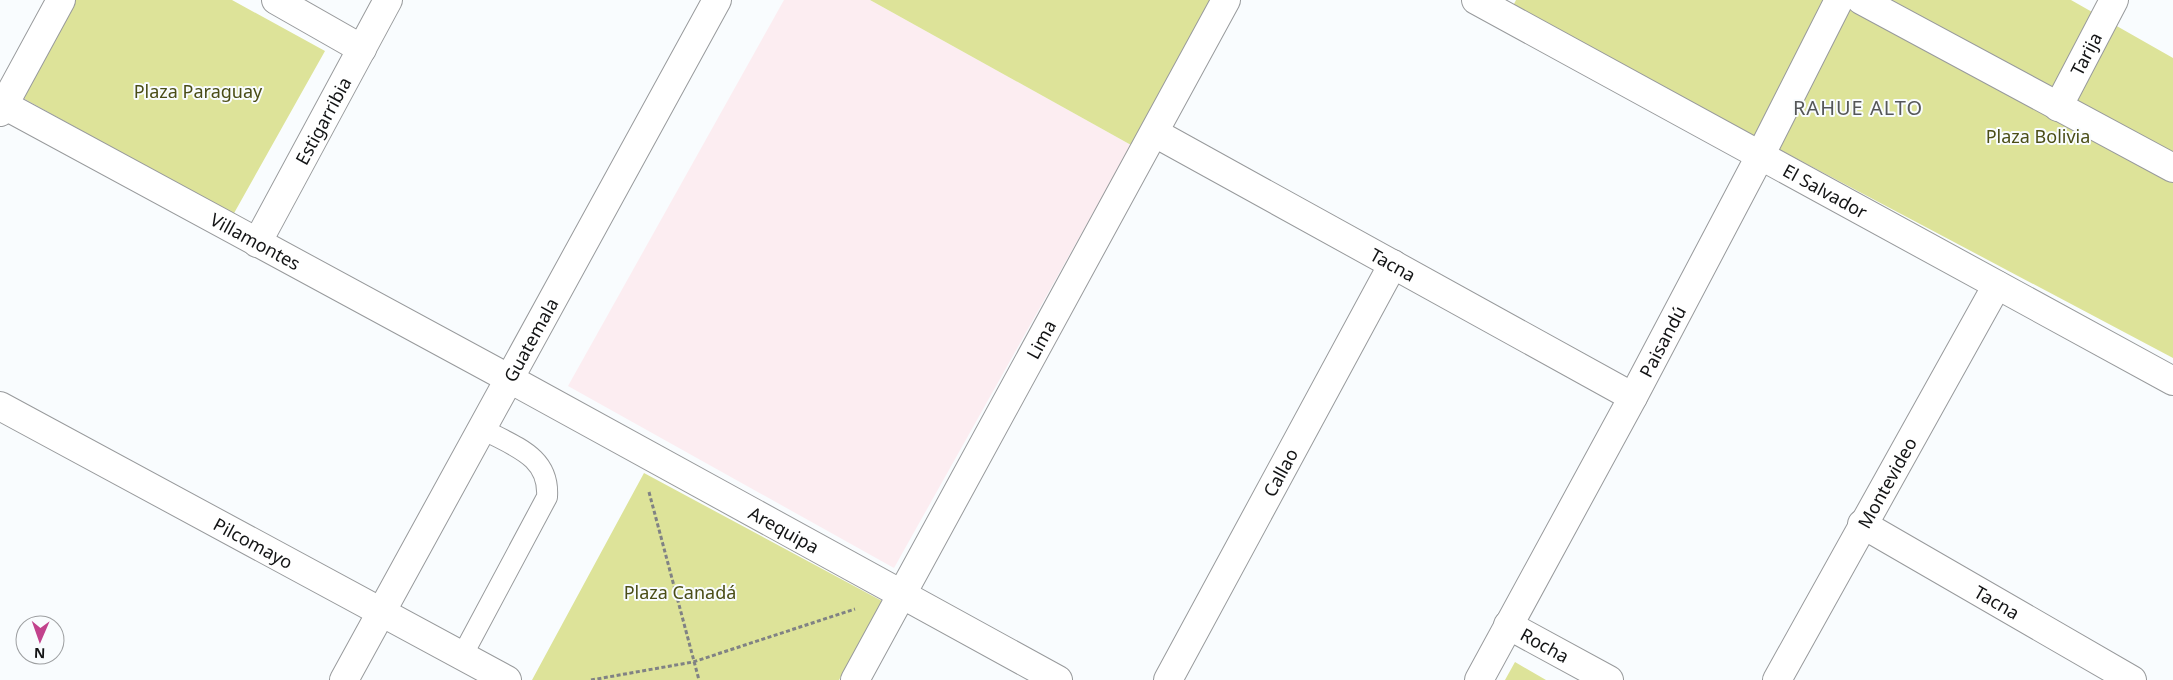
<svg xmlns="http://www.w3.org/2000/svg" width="2173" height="680" font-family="'Noto Sans',sans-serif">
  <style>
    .education { fill: #fcedf1 }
    .green { fill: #dde399 }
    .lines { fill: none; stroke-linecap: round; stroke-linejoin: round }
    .lane-casing { stroke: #989a9c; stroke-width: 22 }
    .street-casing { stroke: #989a9c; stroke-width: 30 }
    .secondary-casing { stroke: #989a9c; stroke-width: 30 }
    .path { stroke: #808284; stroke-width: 3; stroke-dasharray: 4 2.5; stroke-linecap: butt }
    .lane { stroke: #fff; stroke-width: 20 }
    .street { stroke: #fff; stroke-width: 28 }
    .secondary { stroke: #fff; stroke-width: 28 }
    .labels { text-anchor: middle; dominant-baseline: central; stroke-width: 4; stroke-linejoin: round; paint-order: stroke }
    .street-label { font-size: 18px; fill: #131415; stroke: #f9fcfe }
    .park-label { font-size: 18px; fill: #4a4d16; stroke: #f9fcfe }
    .quarter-label { font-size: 20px; letter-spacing: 1px; fill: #555758; stroke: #f9fcfe }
  </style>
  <rect width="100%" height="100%" fill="#f9fcfe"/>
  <path class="education" d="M784,0H870L1131,145L894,568L568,386Z"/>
  <path class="green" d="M75,0H232L325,51L233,215L21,97Z
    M870,0H1213L1131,145Z
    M1516,0H2071L2173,58V358L1512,8Z
    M644,473L882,601L839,680H532Z
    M1515,662L1546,680H1505Z"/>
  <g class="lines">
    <defs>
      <path id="lane" d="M462,656L547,497C550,455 512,446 481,428"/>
      <g id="street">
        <path d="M276,0L362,49"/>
        <path d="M1861,0L2173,168"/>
        <path id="s1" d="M4,105L508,378L1058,680"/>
        <path id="s2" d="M2058,107L2114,0"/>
        <path d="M0,112L61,0"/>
        <path id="s3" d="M1155,133L1633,397"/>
        <path id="s4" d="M257,243L388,0"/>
        <path id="s5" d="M0,406L507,680"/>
        <path id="s6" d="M1862,524L2132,680"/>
        <path id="s7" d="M1508,625L1609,680"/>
        <path id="s8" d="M855,680L1226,0"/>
        <path id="s9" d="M1168,680L1393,264"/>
        <path id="s10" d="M1479,680L1633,397L1760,156L1839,0"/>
        <path id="s11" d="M1777,680L1997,285"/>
      </g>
      <g id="secondary">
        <path id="s12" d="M1476,0L2173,381"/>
        <path id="s13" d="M344,680L717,0"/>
      </g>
    </defs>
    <use href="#lane" class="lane-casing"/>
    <use href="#street" class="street-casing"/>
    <use href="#secondary" class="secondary-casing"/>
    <path class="path" d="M649,492L699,680
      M591,680L693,662L855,609"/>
    <use href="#lane" class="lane"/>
    <use href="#street" class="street"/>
    <use href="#secondary" class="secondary"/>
  </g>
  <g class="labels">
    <g class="street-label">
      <text stroke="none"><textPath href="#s2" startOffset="60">Tarija</textPath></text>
      <text stroke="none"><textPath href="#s4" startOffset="139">Estigarribia</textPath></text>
      <text stroke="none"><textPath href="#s12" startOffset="398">El Salvador</textPath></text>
      <text stroke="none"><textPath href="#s1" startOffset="286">Villamontes</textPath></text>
      <text stroke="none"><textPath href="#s3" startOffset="272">Tacna</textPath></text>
      <text stroke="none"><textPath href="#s13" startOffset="388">Guatemala</textPath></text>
      <text stroke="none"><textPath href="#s8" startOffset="388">Lima</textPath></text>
      <text stroke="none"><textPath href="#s10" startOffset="385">Paisandú</textPath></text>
      <text stroke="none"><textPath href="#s9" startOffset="236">Callao</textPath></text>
      <text stroke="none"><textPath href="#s11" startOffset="226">Montevideo</textPath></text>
      <text stroke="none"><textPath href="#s1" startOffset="888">Arequipa</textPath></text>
      <text stroke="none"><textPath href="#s5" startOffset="288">Pilcomayo</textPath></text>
      <text stroke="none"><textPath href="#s6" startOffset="156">Tacna</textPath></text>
      <text stroke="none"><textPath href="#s7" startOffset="42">Rocha</textPath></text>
    </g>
    <g class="park-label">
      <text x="198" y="91">Plaza Paraguay</text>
      <text x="2038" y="136">Plaza Bolivia</text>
      <text x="680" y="592">Plaza Canadá</text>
    </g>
    <g class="quarter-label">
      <text x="1858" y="107">RAHUE ALTO</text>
    </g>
  </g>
  <g transform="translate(40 640) rotate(182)"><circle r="24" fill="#f9fcfe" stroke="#9d9fa1"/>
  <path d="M0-4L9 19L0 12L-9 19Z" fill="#c2428c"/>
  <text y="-8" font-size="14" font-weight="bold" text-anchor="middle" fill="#131415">N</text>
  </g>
</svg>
